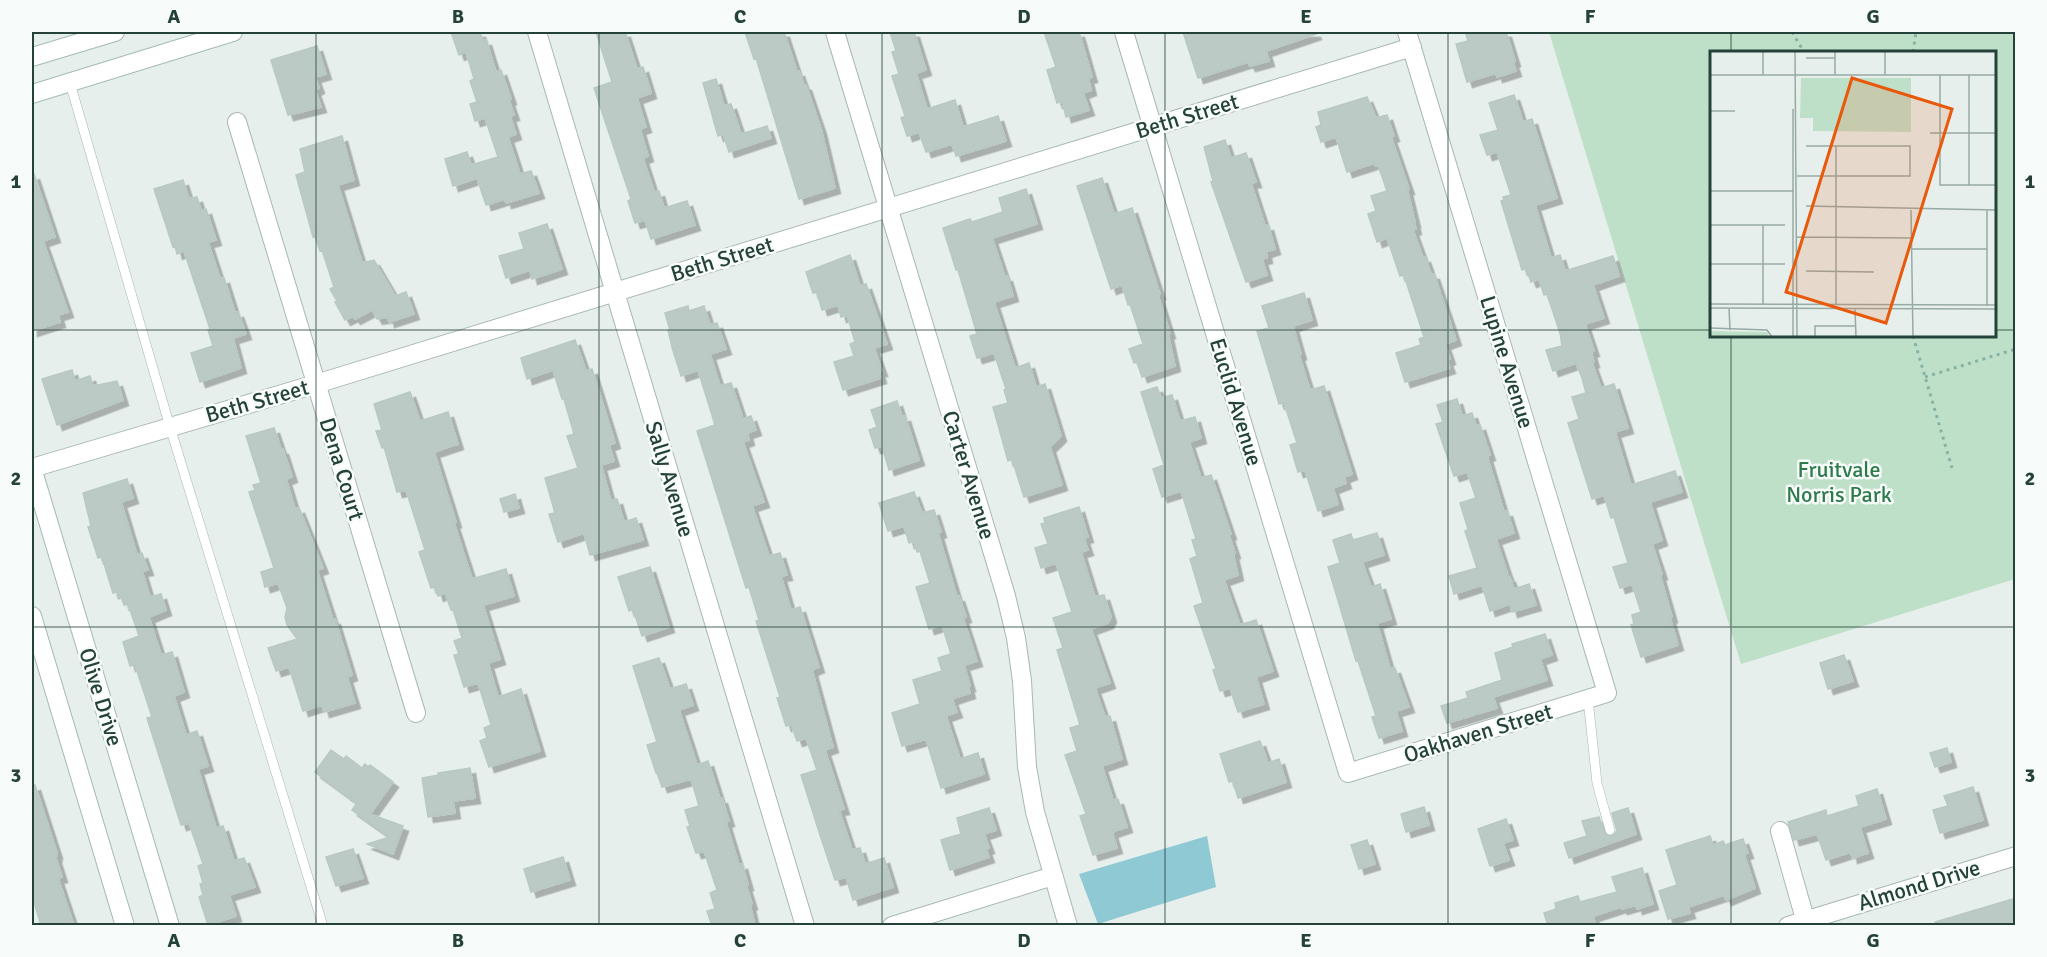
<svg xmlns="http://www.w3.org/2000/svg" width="2047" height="957" font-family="Signika,sans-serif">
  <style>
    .green { fill: #bfe0c8; fill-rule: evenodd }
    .water { fill: #8ec9d4 }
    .building { fill: #bbcac4; stroke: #b8c9c2; stroke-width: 1.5; filter: url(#shadow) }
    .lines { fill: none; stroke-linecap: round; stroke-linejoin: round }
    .lane-casing { stroke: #a8b8b2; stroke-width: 10 }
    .street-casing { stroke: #a8b8b2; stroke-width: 20 }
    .secondary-casing { stroke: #a4bbb3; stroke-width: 20 }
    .path { stroke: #86b3a5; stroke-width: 3; stroke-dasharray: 3 4.5; stroke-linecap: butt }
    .lane { stroke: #fff; stroke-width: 9 }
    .street { stroke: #fff; stroke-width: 18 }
    .secondary { stroke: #fff; stroke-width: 18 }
    .grid { fill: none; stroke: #24423a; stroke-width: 1.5; stroke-opacity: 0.55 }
    .labels { text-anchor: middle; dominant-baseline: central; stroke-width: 5; stroke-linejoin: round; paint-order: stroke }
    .street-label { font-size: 22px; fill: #24423a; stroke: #f7fbf9 }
    .park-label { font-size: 22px; fill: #2d7a4b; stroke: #f7fbf9 }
    .inset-road { fill: none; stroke: #98aaa4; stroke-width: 1.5 }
    .view { fill: #e8590c; fill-opacity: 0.15; stroke: #e8590c; stroke-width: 3 }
    .inset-edge { fill: none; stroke: #24423a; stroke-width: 3 }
    .neatline { fill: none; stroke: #24423a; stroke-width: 2 }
    .grid-label { font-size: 20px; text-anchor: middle; font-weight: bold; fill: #24423a }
  </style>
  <defs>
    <filter id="shadow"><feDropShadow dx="5.5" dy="5.5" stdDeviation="0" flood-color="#0004"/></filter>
  </defs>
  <rect width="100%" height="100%" fill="#e6efeb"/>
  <path class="green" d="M1549,32H2015V579L1741,664ZM1711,52H1994V336H1711Z"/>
  <path class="water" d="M1207,836L1216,887L1098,924L1079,874Z"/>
  <path class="building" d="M451,32H480L483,41L486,40L496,72L501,70L511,99L509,100L514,115L510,116L516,134L508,137L520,174L531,171L539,193L506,203L505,199L486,205L477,178L453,186L445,159L467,152L471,165L498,157L485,118L475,121L470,104L477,102L470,81L474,79L466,52L459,55Z
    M596,32H625L637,69L643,67L651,93L637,98L646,127L640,129L648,156L643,158L654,192L659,191L664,208L687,201L695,225L651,239L645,220L635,223L628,201L631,199L594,88L612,82Z
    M745,32H784L797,72L799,71L804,85H806L821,129L835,188L799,199L756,58L754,59Z
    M890,32H914L926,70L916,73L927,109L955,100L963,127L998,116L1006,141L956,156L952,144L926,152L919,132L907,136L901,118L905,116L892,76L899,74L892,52L896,51Z
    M1044,32H1079L1092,77L1088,78L1091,90L1083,93L1089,110L1066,117L1062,101L1057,103L1047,70L1056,67Z
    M1183,32H1315L1316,34L1266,51L1269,61L1250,66L1248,62L1198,78Z
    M1473,32H1506L1515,61L1513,62L1516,71L1497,77L1496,73L1467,82L1456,44L1468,41L1466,34Z
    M317,46L326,74L315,77L319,88L315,90L321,107L288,115L271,60Z
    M716,79L724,106L731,104L741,134L767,126L771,138L729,152L723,134L718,136L703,83Z
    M1514,95L1523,122L1532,119L1557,198L1535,205L1551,258L1560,255L1565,271L1613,256L1619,276L1593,285L1604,318L1585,324L1594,351L1591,352L1594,362L1592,363L1601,388L1614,384L1628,428L1615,432L1631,485L1675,471L1682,492L1650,502L1662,540L1652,544L1662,574L1660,575L1672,617L1670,618L1678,645L1641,657L1631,625L1634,624L1632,615L1641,612L1632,584L1620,588L1613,567L1628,563L1614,517L1611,518L1604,495L1592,499L1568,423L1579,419L1572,397L1586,393L1582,378L1576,363L1553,371L1546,350L1562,346L1560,333L1547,294L1544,295L1539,279L1531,282L1526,268L1522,270L1501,201L1504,200L1503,197L1511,195L1497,152L1487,155L1480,135L1498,130L1489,103Z
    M1367,97L1376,118L1387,115L1394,136L1391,137L1409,189H1407L1415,222H1414L1416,229L1413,230L1423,258L1425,257L1431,274H1434L1456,340L1445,344L1450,359L1447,360L1450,368L1405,382L1396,353L1421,345L1419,339L1424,337L1404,275L1400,276L1387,238L1377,242L1368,214L1376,211L1371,196L1387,191L1378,165L1375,166V163L1347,172L1336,137L1321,142L1316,127L1321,125L1318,112Z
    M342,136L354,180L338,185L362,263L374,260L395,296L406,292L414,314L389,322L388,317L377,319L372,310L355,319L353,316L345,320L335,302L337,301L330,289L334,287L322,250L320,251L315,236L313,237L296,175L305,172L300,149Z
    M1225,140L1231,158L1246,153L1256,182L1251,183L1265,226L1268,225L1275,249L1266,252L1267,258L1262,259L1267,275L1246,282L1211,182L1213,181L1204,147Z
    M34,174L55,237L43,241L68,312L58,315L60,322L32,331V175Z
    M1102,178L1114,214L1132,208L1160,294L1158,295L1170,333L1168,334L1175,366L1142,377L1137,362L1134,363L1129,349L1143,344L1130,304L1128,305L1122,285L1111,289L1077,186Z
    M183,180L189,199L197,197L201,211L206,209L216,240L208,242L220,279L224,278L235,313L238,312L246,334L233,338L241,368L200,382L191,353L213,346L208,330L210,329L184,251L177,254L175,246L173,247L154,189Z
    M1026,189L1037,224L992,238L1005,277L1007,276L1013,296L994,302L1015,368L1029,363L1036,387L1045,384L1061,436L1050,447L1062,485L1024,497L1012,459L1008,461L993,407L1008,403L1004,390L1006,389L994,353L977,358L970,336L977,334L958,270H956L943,228L970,219L972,222L1003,212L999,198Z
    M547,224L562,269L532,279L530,270L506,278L499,256L524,249L519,233Z
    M850,255L860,286L866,284L887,344L874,348L882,371H879L881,378L843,390L834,362L854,356L850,344L855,342L847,315L841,317L838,305L822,310L817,292L813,293L806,272Z
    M1304,293L1312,320L1293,326L1301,354L1299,355L1310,390L1324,386L1352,474L1344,477L1346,483L1333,488L1338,504L1318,511L1305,470L1298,472L1290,445L1297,443L1284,403L1279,404L1257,331L1269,328L1262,306Z
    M688,306L689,311L704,306L710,325L717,323L726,349L710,354L720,386L731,383L743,419L751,416L756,430L747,433L749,440L743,442L764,502L752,506L769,556L780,553L787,575L781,576L791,610L800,607L819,667L812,670L833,747L825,750L844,809L839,810L852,850L860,848L865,864L884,858L893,887L853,900L846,877L835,880L820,835L801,775L817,770L806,738L797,741L791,724L786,726L777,698L780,697L756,621L759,620L749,587L746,588L697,431L715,425L698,370L681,376L672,347L668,330H670L665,313Z
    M575,340L586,371L592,369L615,443L609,445L614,461L601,465L611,501L617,499L624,522L636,518L643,540L590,555L584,533L558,542L549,514L555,513L545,478L578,468L567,436L574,434L564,399H562L553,370L527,379L521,358Z
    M72,370L75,381L90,376L93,386L117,381L123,400L57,425L42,379Z
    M1157,387L1161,398L1172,395L1180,421L1195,417L1201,438L1189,442L1201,478L1211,475L1231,534L1229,535L1235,553H1233L1238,575L1224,580L1240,625L1256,620L1273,671L1256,677L1264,704L1238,712L1230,688L1220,691L1213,670L1216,669L1194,606L1203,603L1190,559L1197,556L1192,540L1196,539L1181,491L1162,497L1153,469L1164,465L1141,392Z
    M410,392L420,421L448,412L458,444L434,452L456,522L454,523L472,579L506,569L514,596L483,605L500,659L488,663L498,697L521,689L540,751L489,767L480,741L487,738L484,728L491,725L478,683L464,687L454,655L459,654L454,641L462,638L453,610H451L445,593L438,596L435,587L431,588L419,552L425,550L406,490L397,492L384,447L382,448L376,431L382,430L374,404Z
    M1457,399L1462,416L1472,413L1476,426L1480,425L1490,455L1487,456L1504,512L1507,511L1514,533L1496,539L1509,578L1510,577L1514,589L1529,584L1536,605L1512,612L1510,604L1490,611L1482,585L1454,594L1449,576L1477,568L1465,531L1468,529L1460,503L1476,498L1467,472L1454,476L1436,424L1443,422L1437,405Z
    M897,401L902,417L905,416L919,460L889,470L882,446L875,448L869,430L877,427L871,410Z
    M274,428L281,449H283L292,477L286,479L295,509L299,508L323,568L317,570L333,620L335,619L352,675L347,677L355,703L324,712L322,705L303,711L289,667L276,671L268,648L297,639L287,625L285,617L287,608L278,583L265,587L261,572L274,568L249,492L255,490L253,485L261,483L246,436Z
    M127,479L133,498L121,502L137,555L142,553L148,570L142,571L150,597L161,594L166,610L149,617L161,655L172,652L184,692L174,696L186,735L197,731L208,766L198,769L216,828L223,826L234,861L244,858L255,887L229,895L236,916L208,925L199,897L203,895L200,884L203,883L198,866L203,864L189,823L181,825L147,718L152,717L135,665L130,666L123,642L139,636L128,604L124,605L121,596L118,597L117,592L113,593L102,557L98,558L88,527L91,526L83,493Z
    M914,492L922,513L934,510L941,532L938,533L957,597L959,596L966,617L963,618L977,661L964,665L970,686H968L970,693L952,699L957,712L946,716L960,759L978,753L984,774L941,788L926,739L902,746L892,713L920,704L913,680L942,671L938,658L951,654L942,625L929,629L916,587L930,583L920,551L917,552L914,541L909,543L904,526L888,531L879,503Z
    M515,494L519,508L504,512L500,499Z
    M1079,507L1088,537L1084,538L1088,550L1081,552L1095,597L1104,595L1111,617L1108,623L1091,629L1110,683L1095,688L1105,717L1110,716L1122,759L1102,766L1113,800L1118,799L1127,827L1112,832L1117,848L1093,855L1080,816L1086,814L1065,755L1077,751L1070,728L1080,725L1057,650L1063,648L1053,618L1072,612L1056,563L1041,568L1035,548L1048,544L1041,524L1045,523L1044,518Z
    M1377,533L1384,555L1362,562L1371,587L1380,584L1391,619L1377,623L1390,669L1395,668L1409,707L1396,711L1402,731L1379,738L1372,717L1376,716L1358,661H1356L1328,567L1340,563L1333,540L1351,534L1353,540Z
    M650,567L669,627L642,636L633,609L629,611L618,577Z
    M1545,634L1552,655L1540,659L1547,680L1493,697L1497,708L1447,723L1441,706L1468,698L1466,692L1502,680L1495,653L1513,647L1512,644Z
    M1844,655L1853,681L1828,689L1820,663Z
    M659,658L670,689L686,684L693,705L679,710L697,765L708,761L720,799L722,798L729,821L726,822L727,826L739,865L742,864L748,885H746L752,904L750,905L755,926H712L707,911L715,909L710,893L717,890L704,851L696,853L687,827L690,826L685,810L699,806L691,779L662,787L657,773H656L647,745L657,742L633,666Z
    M1260,741L1268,763L1279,759L1286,782L1238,798L1233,781L1229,782L1220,754Z
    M1947,748L1951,762L1935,767L1930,753Z
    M331,750L344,759L346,756L362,768L365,764L368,767L370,765L393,782L370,814L403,826L393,854L367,844L390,837L352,810L357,803L315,772Z
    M470,768L475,798L453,801L455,813L428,817L422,778L439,775L438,773Z
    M35,785L57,853L56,858L62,877L58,878L74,926H41L32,895V786Z
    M1973,787L1983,820L1940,833L1933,810L1948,806L1944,796Z
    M1877,789L1886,819L1860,827L1868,853L1852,858L1851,852L1826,860L1817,834L1794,840L1788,822L1826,810L1827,816L1859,806L1856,796Z
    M1424,807L1429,825L1406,832L1401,814Z
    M989,808L996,830L984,834L989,848L986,849L989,857L950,870L941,840L961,834L957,818Z
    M1628,808L1636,834L1569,858L1564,843L1587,836L1582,821L1599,817L1605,834L1612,836L1617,831L1612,813Z
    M1506,819L1513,840L1503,843L1509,860L1490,866L1478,829Z
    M1710,836L1713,845L1723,841L1725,845L1743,839L1748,853L1744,854L1755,888L1726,900L1724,895L1688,907L1690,913L1668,919L1659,891L1677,885L1666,850Z
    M1367,840L1375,864L1359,869L1351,845Z
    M353,849L363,878L336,886L326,857Z
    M563,857L570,880L531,892L524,869Z
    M1642,868L1653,904L1637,909L1636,905L1622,909L1621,907L1593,916L1596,926H1548L1544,913L1556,909L1555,903L1578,896L1580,902L1617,892L1612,877Z
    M2016,898V926H1935V922Z"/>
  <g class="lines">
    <defs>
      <path id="lane" d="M70,83L170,427L323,926
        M1588,699L1597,783L1610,830"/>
      <path id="street" d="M537,32L805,926
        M835,32L1006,596L1016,638L1022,681L1027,767L1035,812L1068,926
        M1124,32L1348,773L1607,693L1407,32
        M237,122L416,713
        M32,468L316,384L1412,47
        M1780,831L1807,926
        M892,926L1053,876
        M1788,926L2016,856"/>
      <path id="secondary" d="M32,57L115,32
        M32,94L233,32
        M32,468L170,926
        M32,616L125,926"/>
    </defs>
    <use href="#lane" class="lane-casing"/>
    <use href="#street" class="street-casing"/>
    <use href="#secondary" class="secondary-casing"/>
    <path class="path" d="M1792,32L1804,52
      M1913,52L1916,32
      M1913,336L1952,468
      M1925,377L2016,349"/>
    <use href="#lane" class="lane"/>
    <use href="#street" class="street"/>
    <use href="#secondary" class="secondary"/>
  </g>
  <path class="grid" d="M316,32V926M599,32V926M882,32V926M1165,32V926M1448,32V926M1731,32V52M32,330H1711M1994,330H2016M1731,336V926M32,627H2016"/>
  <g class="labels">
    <g class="street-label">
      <text transform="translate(1187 116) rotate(-17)">Beth Street</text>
      <text transform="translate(722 259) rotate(-17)">Beth Street</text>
      <text transform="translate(1507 362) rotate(73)">Lupine Avenue</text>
      <text transform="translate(257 401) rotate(-16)">Beth Street</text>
      <text transform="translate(1236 402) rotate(73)">Euclid Avenue</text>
      <text transform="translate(342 469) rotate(73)">Dena Court</text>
      <text transform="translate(969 475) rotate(73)">Carter Avenue</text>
      <text transform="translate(670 479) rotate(73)">Sally Avenue</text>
      <text transform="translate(101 697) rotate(73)">Olive Drive</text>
      <text transform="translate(1478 733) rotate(-17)">Oakhaven Street</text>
      <text transform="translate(1919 885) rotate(-17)">Almond Drive</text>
    </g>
    <g class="park-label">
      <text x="1839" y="469">Fruitvale<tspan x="1839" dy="25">Norris Park</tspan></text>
    </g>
  </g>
  <g transform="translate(1710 51)">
    <rect width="286" height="286" fill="#e6efeb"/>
    <path d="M91,27H201V81L103,80V67H90ZM0,280L57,281L59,286H0Z" fill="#bfe0c8"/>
    <path class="inset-road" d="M53,0V24M85,0L87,286M125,0V24M96,7H125M0,24H287M175,24V0M230,24V134H287M259,24V134M83,58V286M0,60H25M220,82H287M87,125H200V95H96M0,140H84M96,155L287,159M201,159L203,286M0,174H75M87,186L201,187M201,198H277M0,213H75M96,220L164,221M0,253L287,254M53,253V174M126,253V95M277,254V159M0,257L287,258M19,257L20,279M145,258L146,286M0,277L57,279L62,286M105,286V275H145"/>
    <path class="view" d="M142,27L242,58L176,272L76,241Z"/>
    <rect width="286" height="286" class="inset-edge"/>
  </g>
  <rect width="2047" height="957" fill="none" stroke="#f7fbf9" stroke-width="66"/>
  <rect x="33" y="33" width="1981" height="891" class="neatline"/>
  <g class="grid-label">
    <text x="174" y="23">A</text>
    <text x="458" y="23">B</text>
    <text x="740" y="23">C</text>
    <text x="1024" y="23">D</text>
    <text x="1306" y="23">E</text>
    <text x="1590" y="23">F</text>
    <text x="1873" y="23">G</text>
    <text x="16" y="188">1</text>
    <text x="2030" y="188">1</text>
    <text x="16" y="485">2</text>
    <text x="2030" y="485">2</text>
    <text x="16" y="782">3</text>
    <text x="2030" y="782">3</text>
    <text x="174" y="947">A</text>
    <text x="458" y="947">B</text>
    <text x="740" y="947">C</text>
    <text x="1024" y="947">D</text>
    <text x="1306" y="947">E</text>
    <text x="1590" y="947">F</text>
    <text x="1873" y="947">G</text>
  </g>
</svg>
